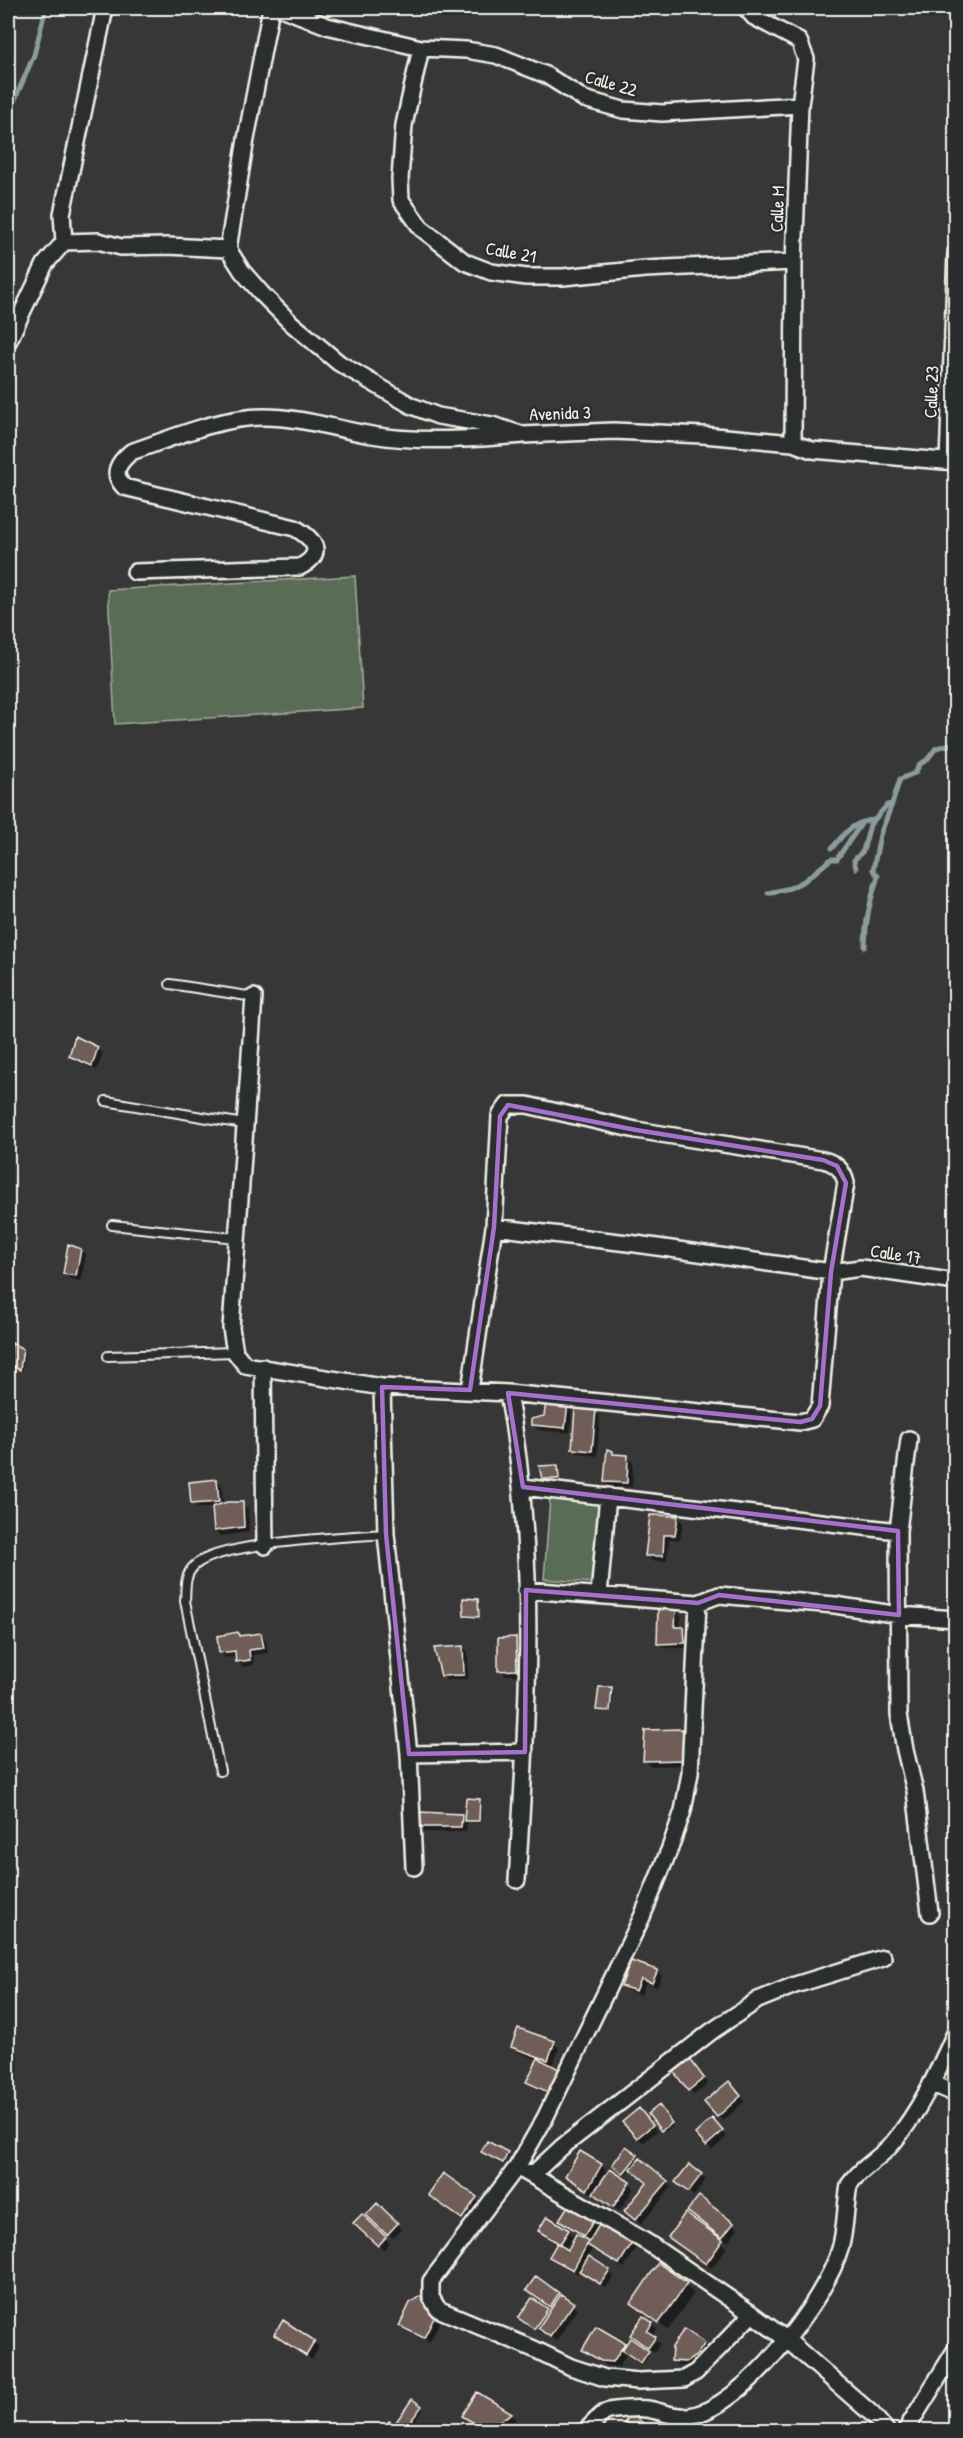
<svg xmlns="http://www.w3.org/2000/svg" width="963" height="2438" font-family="'Patrick Hand',sans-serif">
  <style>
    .green { fill: #586c57; stroke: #a6aea0; stroke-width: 1.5 }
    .shadow { fill: #0007 }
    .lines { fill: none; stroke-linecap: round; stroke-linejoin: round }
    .stream { stroke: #8c9c9c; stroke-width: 5 }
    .building { fill: #6f5d59; stroke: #f4f1e8; stroke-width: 1.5 }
    .lane-casing { stroke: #f4f1e8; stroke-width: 12 }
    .street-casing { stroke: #f4f1e8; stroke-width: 20 }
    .lane { stroke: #2a2d2e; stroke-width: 8 }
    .street { stroke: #2a2d2e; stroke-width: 15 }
    .marked { fill: none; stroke: #a571cd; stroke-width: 4.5; stroke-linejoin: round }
    .labels { text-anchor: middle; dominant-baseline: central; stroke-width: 4.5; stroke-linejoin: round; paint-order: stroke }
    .street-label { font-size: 18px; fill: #f4f1e8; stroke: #2a2d2e }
  </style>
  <rect width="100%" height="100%" fill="#383737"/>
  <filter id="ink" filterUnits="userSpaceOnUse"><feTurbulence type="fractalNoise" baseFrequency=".0167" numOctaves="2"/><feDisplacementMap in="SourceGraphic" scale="12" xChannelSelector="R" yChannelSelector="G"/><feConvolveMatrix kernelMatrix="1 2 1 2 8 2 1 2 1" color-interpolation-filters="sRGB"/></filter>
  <g filter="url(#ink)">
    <path class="green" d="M355,576L363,708L115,724L108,590Z
      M550,1498L600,1502L594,1583L544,1579Z"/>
    <path class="shadow" d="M97,1048L103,1053L97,1070L76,1061L71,1056Z
      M81,1250L86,1255L81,1281L70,1279L65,1273Z
      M23,1350L25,1352L22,1371L11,1364Z
      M567,1405L572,1410L570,1433L538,1430L533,1425Z
      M595,1411L600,1417L597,1456L578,1453L573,1448Z
      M612,1452L616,1456L628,1457L633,1462L632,1487H610L605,1482Z
      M558,1467L560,1469V1481H546L543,1478Z
      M217,1480L222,1485L223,1505L242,1504L248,1509L249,1532L220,1536L215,1530L213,1508H198L192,1503Z
      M678,1518L683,1523L680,1540L669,1539L667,1561H652L647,1555Z
      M477,1600L479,1602L480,1618H467L465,1616Z
      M675,1610L681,1615L680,1629H683L689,1634V1648H664L659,1643Z
      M237,1634L241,1637L261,1634L266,1639L268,1653L253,1655L254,1665L243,1667L238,1661L237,1656L226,1658L221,1653Z
      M516,1638L521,1644V1675H505L500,1670Z
      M463,1647L468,1652V1679L447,1680L442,1675Z
      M611,1688L614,1691L611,1712L600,1711L598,1709Z
      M682,1730L687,1735V1765L650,1766L645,1760Z
      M479,1800L482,1802L480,1823L467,1822L466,1832H425L419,1826L462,1815L466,1820Z
      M657,1971L662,1976L657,1987L646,1983L641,1995L628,1991L623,1986Z
      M554,2043L559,2048L552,2067L563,2075L553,2096L533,2087L528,2082L539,2060L518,2052L513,2047Z
      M695,2067L708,2084L694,2095L689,2090Z
      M734,2088L745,2101L723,2121L718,2116Z
      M661,2109L673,2126L664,2132L650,2114Z
      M644,2115L657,2131L643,2143L638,2137Z
      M717,2126L727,2137L712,2150L697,2134Z
      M507,2153L509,2155L505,2164L485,2154Z
      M637,2156L672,2187L641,2224L631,2216L649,2183L631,2168L626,2175L616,2167Z
      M601,2165L606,2170L599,2183H629L634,2188L619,2211L594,2192L593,2194L567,2176Z
      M690,2166L706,2180L694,2196L682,2187Z
      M444,2175L481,2204L467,2223L430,2195Z
      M378,2206L402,2229L393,2238L369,2215Z
      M685,2215L727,2247L712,2268L675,2242Z
      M362,2216L390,2243L384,2250L356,2223Z
      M694,2216L733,2224L738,2229L728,2242Z
      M595,2218L638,2246L624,2268L592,2249L588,2257L614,2276L606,2288L581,2270L579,2274L556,2262L551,2257L558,2243L540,2230L568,2231L573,2236L565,2249L569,2252L577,2236L590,2243L591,2241L561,2220Z
      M659,2265L694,2293L668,2330L633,2302Z
      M528,2290L558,2294L578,2309L556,2341L542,2330L540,2333L526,2323L547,2310L550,2313L553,2309Z
      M436,2311L440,2321L430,2342L406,2331L400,2326Z
      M652,2324L657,2329L652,2336L660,2344L654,2352L637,2340Z
      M276,2335L314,2342L319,2347L312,2360Z
      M624,2344L650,2354L643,2364L627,2353L619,2367L607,2366L584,2349Z
      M704,2344L709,2349L692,2366H678L673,2360Z
      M477,2394L511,2414L516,2419L498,2430H485L469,2421L464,2416Z
      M421,2407L423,2410L408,2430L400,2424Z"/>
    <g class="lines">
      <path class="stream" d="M8,109L13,104L34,55L46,8
        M832,848C844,834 853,821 874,820
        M856,868L854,860L863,851L870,825L887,805L892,804L900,779L915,773L920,764L927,760L936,748L956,743
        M768,893L790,888L804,881L831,859H837L861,824
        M865,947C865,921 870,901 878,876L873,870L880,835L892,804"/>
    </g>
    <path class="building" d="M75,1036L98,1047L92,1066L69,1056Z
      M68,1244L81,1249L76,1276L63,1274Z
      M12,1343L23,1349L20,1370L9,1364Z
      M546,1402L568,1403L565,1428L531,1425V1419L544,1416Z
      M575,1408L596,1410L592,1451L572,1449Z
      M607,1449L613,1451V1454L628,1455L627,1483L604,1482Z
      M558,1465L559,1479H542L539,1466Z
      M217,1479L219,1502L191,1504L189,1482Z
      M227,1502H243L244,1527L214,1531L212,1507Z
      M650,1515L678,1516L675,1535H664L663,1556H645Z
      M463,1598L478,1599L479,1617L464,1616Z
      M658,1608H676L675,1627H684L685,1643L657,1644Z
      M238,1632L239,1636L261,1633L264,1648L249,1650L250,1660L236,1662L235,1651L219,1653L217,1636Z
      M516,1637L517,1670L498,1671V1638Z
      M463,1646L464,1675L441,1676L434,1648Z
      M599,1687H612L610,1711L596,1710Z
      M683,1729V1760L643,1761L645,1730Z
      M466,1798L480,1799L479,1821H464Z
      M418,1812L462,1814L461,1827H418Z
      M631,1961L658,1970L652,1983L641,1979L636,1991L621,1986Z
      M518,2028L555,2041L548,2060L511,2047Z
      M538,2058L559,2069L548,2092L526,2082Z
      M690,2059L704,2078L688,2091L674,2072Z
      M729,2081L741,2096L717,2117L704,2102Z
      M659,2105L672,2123L661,2131L648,2114Z
      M639,2108L653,2125L637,2138L622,2122Z
      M712,2118L723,2131L706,2146L695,2134Z
      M487,2141L508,2152L503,2163L481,2152Z
      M626,2146L638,2155L623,2174L612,2165Z
      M580,2151L602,2164L587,2190L565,2176Z
      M640,2158L668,2181L635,2220L624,2211L647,2183L631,2169Z
      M689,2164L702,2174L688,2192L675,2182Z
      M610,2169L630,2182L613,2207L593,2193Z
      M443,2173L477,2197L462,2219L428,2195Z
      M699,2196L734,2223L722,2238L687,2211Z
      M571,2201L596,2217L584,2236L559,2220Z
      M377,2203L398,2223L387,2235L366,2215Z
      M685,2213L723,2240L706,2264L668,2237Z
      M362,2214L386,2237L378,2246L353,2223Z
      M547,2216L569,2230L560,2244L538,2231Z
      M602,2220L634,2240L619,2264L587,2245Z
      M576,2234L589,2241L573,2270L549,2257L557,2243L568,2250Z
      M589,2256L610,2270L600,2284L579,2271Z
      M658,2263L687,2283L659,2323L631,2303Z
      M536,2276L559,2293L550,2307L526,2290Z
      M561,2294L574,2303L550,2337L538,2328Z
      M420,2296L431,2304L436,2314L424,2338L399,2326L410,2303Z
      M532,2298L548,2309L534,2329L518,2318Z
      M643,2316L653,2323L647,2331L656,2337L648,2348L630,2335Z
      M283,2320L315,2341L306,2356L274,2335Z
      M596,2326L625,2343L613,2362L601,2361L582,2350Z
      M684,2329L705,2343L696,2356L686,2362L671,2361L672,2347Z
      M630,2338L649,2351L641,2363L622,2350Z
      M477,2392L512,2413L486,2430L462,2416Z
      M412,2399L422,2406L405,2429L396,2422Z
      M631,2414L647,2426L644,2430H636L624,2423Z
      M389,2421L403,2430H383Z"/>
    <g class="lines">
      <defs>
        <path id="lane" d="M170,984L254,997
          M106,1101L244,1124
          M112,1225L236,1238
          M108,1356L235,1352
          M220,1771L185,1601C186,1588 184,1576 194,1566C218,1542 347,1537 386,1534"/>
        <path id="street" d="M281,8L327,26L421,48L466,50L496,55L546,75L584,99L623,110L662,113L800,105
          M746,8L754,17L799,41L806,59L800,105L794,262L793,443
          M421,48L404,125L400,179L401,200L421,228L465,262L491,272L526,277H563L645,269L794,262
          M64,242L98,241L121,247L167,246L228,249
          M228,249L242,271L262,294L291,323L339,363L412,406L438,416L492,425L523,435L613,431L703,435L793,443L812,450L956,462
          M228,249L246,139L271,8
          M8,342L45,264L64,242L62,214L105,8
          M948,461L956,252
          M135,572L300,567C326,553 314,539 295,528L124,487C111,473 118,463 131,452C173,438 219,417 264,417C301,417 336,429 372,435C419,443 475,439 523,435
          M254,997L231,1328L235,1352L245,1365L382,1387L508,1393L800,1422L812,1419L820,1406L831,1272L846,1183C843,1170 836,1163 823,1160L636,1130L527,1105H508L500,1116L494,1227L470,1390
          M494,1227L636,1244L831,1272L861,1268L956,1282
          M263,1367L265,1546
          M382,1387L386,1534L409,1754L414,1867
          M508,1393C538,1553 528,1719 517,1880
          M909,1439L898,1531L899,1714L905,1750L915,1791L930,1913
          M523,1487L898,1531
          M526,1590L698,1603L719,1595L835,1605L899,1615L956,1619
          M599,1595L608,1496
          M698,1603L690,1773L683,1811L670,1848L642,1917L545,2118L517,2167L431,2281V2297L438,2309L534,2349L571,2367L605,2378L639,2381L684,2379L696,2372L752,2314
          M409,1754L525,1752
          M933,2084L956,2094
          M517,2167L648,2243L752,2314L786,2339L872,2414L886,2430
          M533,2174L562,2147L712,2031L758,2000L795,1985L883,1958
          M586,2430C592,2425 599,2416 606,2412C612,2409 640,2408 647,2409C661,2411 674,2418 688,2416C742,2410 826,2299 840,2249C846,2229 845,2206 849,2185C860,2168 879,2159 892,2144C921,2110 938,2071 956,2031
          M906,2430L956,2349"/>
      </defs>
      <use href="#lane" class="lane-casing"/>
      <use href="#street" class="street-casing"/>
      <use href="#lane" class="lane"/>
      <use href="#street" class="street"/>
    </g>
  </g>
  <path class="marked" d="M508,1105L636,1130L823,1160L837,1166L846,1183L831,1272L820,1406L812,1419L800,1422L508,1393L523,1487L898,1531L899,1615L719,1595L698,1603L526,1590L525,1752L409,1754L386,1534L382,1387L470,1390L494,1227L500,1116Z"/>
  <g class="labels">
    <g class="street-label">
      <text transform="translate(611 83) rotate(16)">Calle 22</text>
      <text transform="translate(777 209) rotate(-88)">Calle M</text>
      <text transform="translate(511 252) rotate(10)">Calle 21</text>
      <text transform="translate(931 392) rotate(-88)">Calle 23</text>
      <text transform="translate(560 413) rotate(-2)">Avenida 3</text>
      <text transform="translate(896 1254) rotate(9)">Calle 17</text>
    </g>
  </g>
  <rect width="963" height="2438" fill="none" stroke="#2a2d2e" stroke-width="30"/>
  <rect x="15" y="15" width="933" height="2408" fill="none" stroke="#f4f1e8" stroke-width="2" filter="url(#ink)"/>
</svg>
